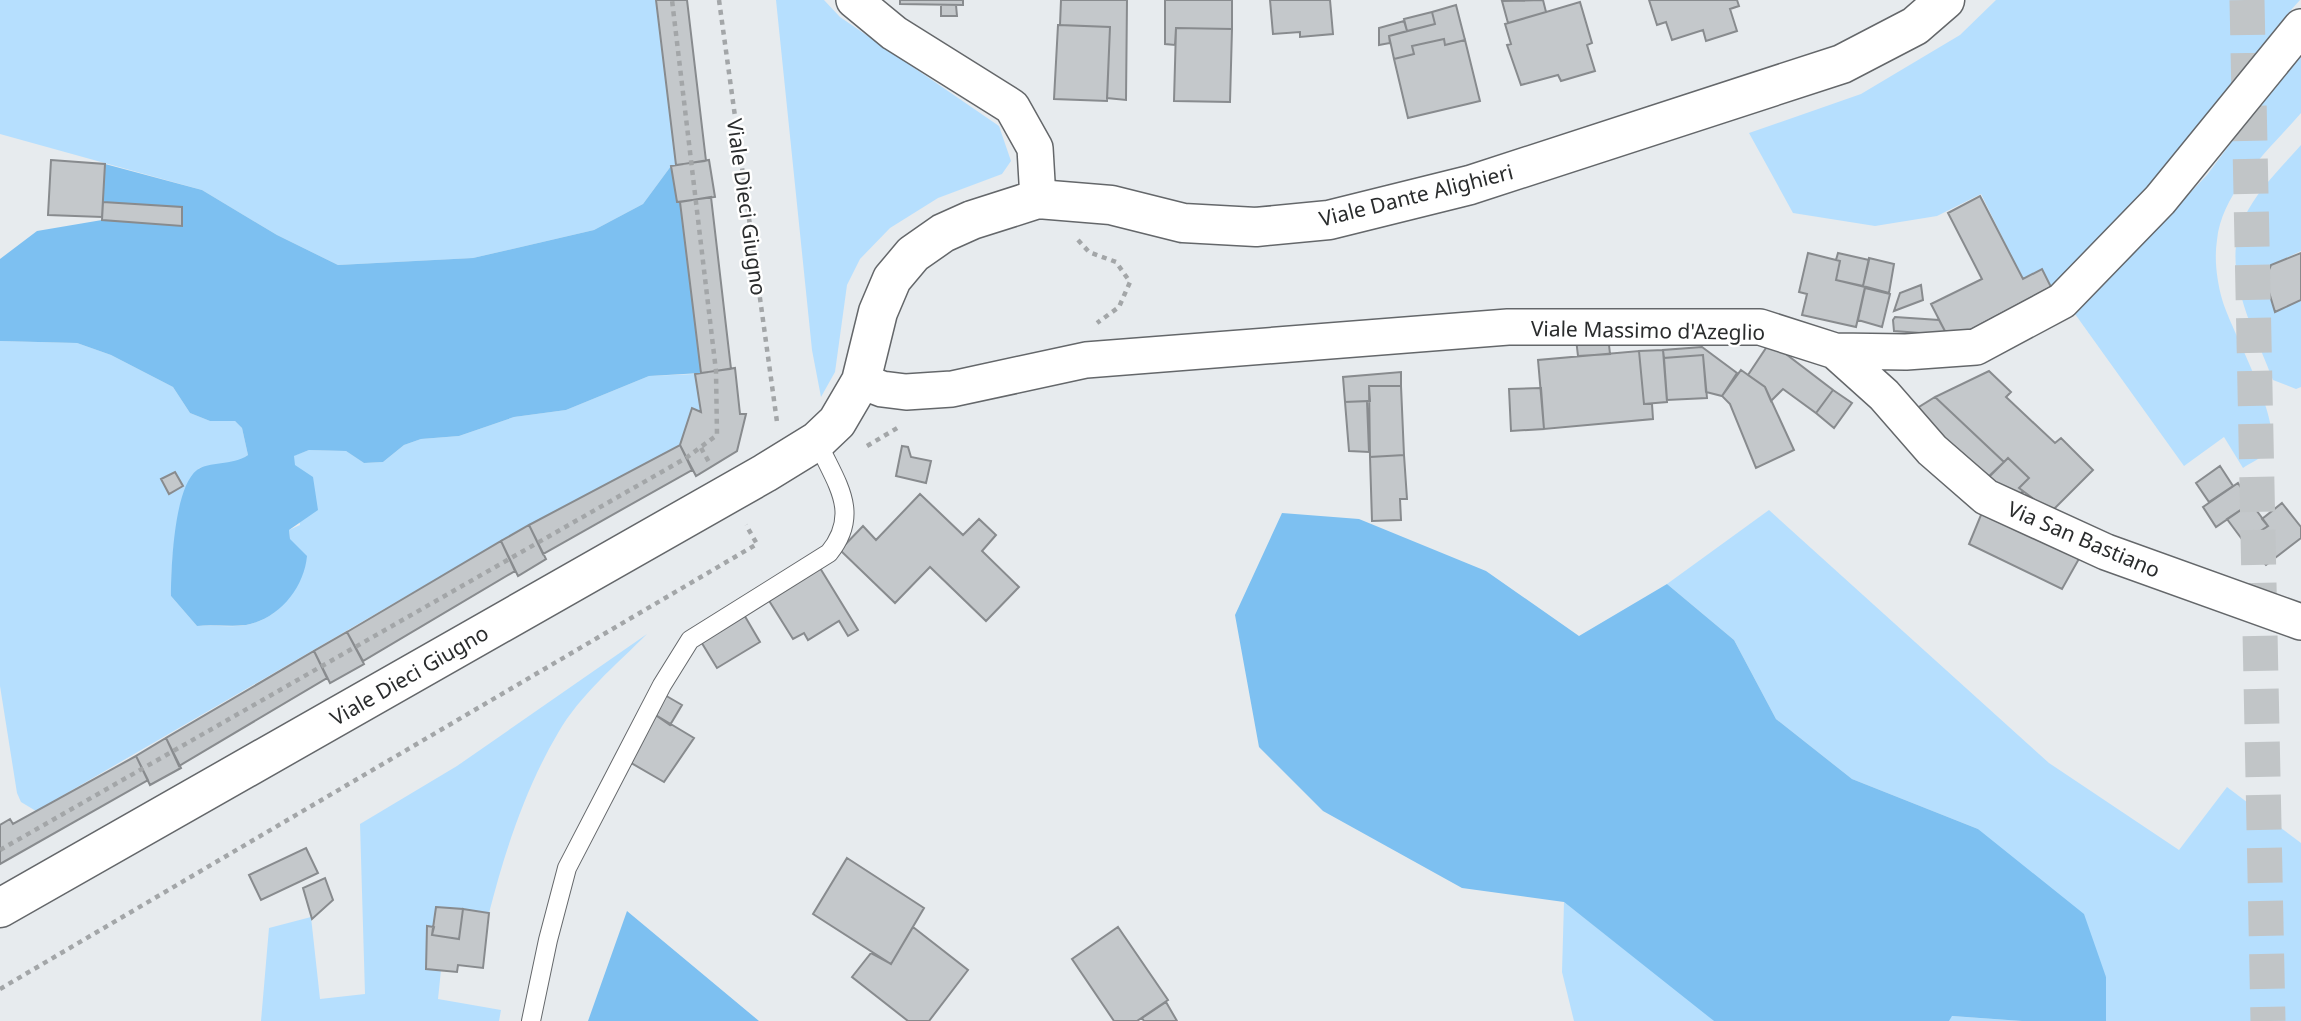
<svg xmlns="http://www.w3.org/2000/svg" width="2301" height="1021" font-family="'Noto Sans',sans-serif">
  <style>
    .green { fill: #b6dffe }
    .forest { fill: #7dc0f1 }
    .building { fill: #c4c8cb; stroke: #888b8e; stroke-width: 2 }
    .lines { fill: none; stroke-linecap: round; stroke-linejoin: round }
    .minor-tunnel { stroke: #c1c5c7; stroke-width: 35; stroke-dasharray: 35 18; stroke-linecap: butt }
    .service-casing { stroke: #64676a; stroke-width: 20 }
    .minor-casing { stroke: #64676a; stroke-width: 38 }
    .secondary-casing { stroke: #64676a; stroke-width: 41 }
    .path { stroke: #a3a6a8; stroke-width: 4.5; stroke-dasharray: 5 5; stroke-linecap: butt }
    .service { stroke: #fff; stroke-width: 18 }
    .minor { stroke: #fff; stroke-width: 35 }
    .secondary { stroke: #fff; stroke-width: 38 }
    .labels { text-anchor: middle; dominant-baseline: central; stroke-width: 5; stroke-linejoin: round; paint-order: stroke }
    .street-label { font-size: 21px; fill: #2a2c2d; stroke: #fff }
  </style>
  <rect width="100%" height="100%" fill="#e7ebee"/>
  <path class="green" d="M0,0H656L676,165L671,166L643,204L594,230L473,258L338,265L277,235L202,190L0,134Z
    M776,0H824L840,17L999,126L1011,161L1002,174L938,198L890,228L860,259L847,285L835,372L821,397L812,350Z
    M1996,0H2300C2275,26 2258,58 2235,86C2177,156 2116,223 2051,287L2042,269L2023,279L1981,194L1937,216L1875,226L1793,213L1749,133L1861,94L1960,35Z
    M2301,49V113C2270,149 2222,191 2217,240C2214,259 2217,281 2222,299C2230,329 2285,424 2269,450C2264,457 2250,463 2243,468L2224,437L2184,466L2075,314L2207,175Z
    M2301,145V251L2271,265L2265,279L2275,311L2301,300V387L2296,389L2273,380C2255,332 2219,269 2244,218C2257,190 2281,168 2301,145Z
    M0,341L77,343L111,355L173,387L190,413L210,421H235L242,428L248,455L236,463L199,468C175,516 172,543 171,596L197,626C212,624 233,628 246,625C299,613 293,575 289,530L300,525L293,456L309,450L346,451L364,463L383,462L404,445L421,439L459,436L514,417L566,410L649,376L695,374L701,412L692,409L680,445L501,541L36,811L21,802L17,793L0,686Z
    M1769,510L2049,763L2179,850L2227,787L2301,843V1021H2106V977L1978,829L1852,779L1776,719L1734,640L1667,584Z
    M647,634C616,665 580,695 558,733C525,789 505,851 489,913L436,907L434,927L427,926L426,968L441,970L438,999L501,1010L499,1021H261L269,928L311,917L320,999L365,994L360,824L457,766Z
    M1564,902L1706,1013L1714,1021H1574L1562,972Z
    M1951,1016L2022,1021H1949Z"/>
  <path class="forest" d="M105,164L202,190L277,235L338,265L473,258L594,230L643,204L671,166L677,202H680L701,373L649,376L566,410L514,417L459,436L421,439L404,445L383,462L364,463L346,451L309,450L294,456L295,465L313,477L318,510L289,530L290,539L307,556C304,588 279,619 246,625C230,627 213,624 197,626L171,596C171,568 174,487 197,470C209,461 232,466 248,455L242,428L235,421H210L190,413L173,387L111,355L77,343L0,341V259L37,231L102,220L182,226V207L103,202Z
    M1282,513L1359,519L1486,571L1579,636L1667,584L1734,640L1776,719L1852,779L1978,829L2084,914L2106,977V1021H2022L1952,1016L1949,1021H1714L1564,902L1462,888L1323,811L1259,747L1235,615Z
    M627,911L759,1021H588Z"/>
  <path class="building" d="M656,0H687L706,161L676,165Z
    M900,0H963V5L900,4Z
    M1061,0H1127L1126,100L1107,98L1110,27L1060,25Z
    M1165,0H1232V29L1176,28L1175,45L1165,44Z
    M1270,0H1330L1333,34L1300,37V32L1273,34Z
    M1543,0L1546,12L1508,23L1502,1Z
    M1649,0H1737L1739,6L1730,9L1737,31L1706,41L1703,30L1672,40L1666,22L1657,25Z
    M1580,2L1592,43L1587,45L1595,71L1561,81L1558,75L1521,85L1507,45L1511,44L1505,24Z
    M941,5H956L957,16H941Z
    M1456,5L1465,40L1445,45L1444,39L1412,46L1414,54L1394,59L1389,36L1435,24L1432,12Z
    M1432,12L1435,24L1407,31L1404,19Z
    M1404,21L1407,31L1389,36L1390,43L1379,45V28Z
    M1058,25L1110,27L1107,101L1054,99Z
    M1176,28L1232,29L1230,102L1174,101Z
    M1444,39L1445,45L1465,40L1480,101L1408,118L1394,59L1414,54L1412,46Z
    M51,160L105,164L102,217L48,215Z
    M709,160L715,197L677,202L671,166Z
    M1980,196L2023,279L2042,269L2051,287L1970,330L1947,335L1931,304L1982,279L1948,213Z
    M711,197L731,369L701,373L680,202Z
    M103,202L182,207V226L102,220Z
    M1808,253L1840,261L1836,280L1865,287L1856,327L1802,315L1807,294L1799,292Z
    M1838,253L1869,260L1863,286L1836,280L1840,261L1836,260Z
    M2301,253V300L2275,312L2265,279L2271,265Z
    M1869,258L1894,264L1889,293L1863,286Z
    M1921,285L1923,300L1894,311L1900,293Z
    M1865,288L1890,294L1882,327L1858,320Z
    M1895,317L1939,320L1947,335L1894,331L1893,320Z
    M1608,336L1610,354L1578,356L1576,339Z
    M1770,342L1833,390L1816,413L1783,389L1771,401L1765,387L1748,375Z
    M1702,347L1737,373L1722,396L1706,392L1703,355L1664,358L1663,350Z
    M1663,350L1667,402L1644,404L1639,351Z
    M1639,351L1644,404H1652L1653,419L1544,429L1538,360Z
    M1703,355L1707,398L1667,400L1664,358Z
    M735,368L740,414H746L737,451L696,476L680,445L692,408L701,412L695,374Z
    M1741,370L1765,387L1794,450L1756,468L1730,404L1722,396Z
    M1989,371L2011,392L2006,397L2055,443L2061,438L2093,470L2051,512L2019,488L2029,478L2008,458L2004,462L1935,397Z
    M1401,372V386H1369L1370,401L1345,402L1343,377Z
    M1369,386H1401L1404,455L1370,457Z
    M1541,388L1544,429L1511,431L1509,389Z
    M1833,390L1852,403L1834,428L1816,413Z
    M1935,397L2004,462L1987,478L1911,412Z
    M1367,401L1369,452L1349,451L1345,402Z
    M680,445L692,470L543,554L529,525Z
    M902,446L908,447L911,457L931,461L926,483L896,476Z
    M1404,455L1407,499H1400L1401,520L1372,521L1370,457Z
    M2008,458L2029,478L2019,488L2023,491L2010,504L1982,484Z
    M2220,466L2233,486L2209,502L2196,483Z
    M175,472L183,486L169,494L161,479Z
    M2238,483L2251,503L2216,527L2203,507Z
    M920,494L963,535L979,519L996,535L982,551L1019,587L986,621L930,567L895,603L840,550L863,526L876,540Z
    M2251,503L2268,526L2244,542L2227,519Z
    M2282,503L2301,527V538L2266,565L2244,542L2268,526L2262,519Z
    M1983,510L2080,557L2062,589L1969,544Z
    M529,525L546,559L518,576L501,541Z
    M501,541L515,571L363,661L347,632Z
    M820,568L858,630L848,636L839,621L808,640L804,633L793,639L768,599Z
    M743,613L760,642L717,668L700,640Z
    M347,632L364,664L330,683L314,651Z
    M314,651L327,678L179,766L166,738Z
    M663,694L682,705L670,725L654,714Z
    M654,714L694,738L664,782L626,760Z
    M166,738L181,768L150,785L136,756Z
    M136,756L148,780L0,864V825L10,819L13,824Z
    M306,848L318,873L261,900L249,875Z
    M847,858L924,908L891,964L813,914Z
    M325,878L333,900L312,919L303,888Z
    M436,907L463,909L459,939L432,935Z
    M463,909L489,913L483,968L458,965L457,972L426,969L427,926L434,927L432,935L459,939Z
    M913,927L968,970L929,1021H908L852,977L871,953L891,964Z
    M1118,927L1168,1000L1137,1021H1114L1072,959Z
    M1166,1002L1177,1021H1144L1142,1018Z"/>
  <g class="lines">
    <path class="minor-tunnel" d="M2247,0L2268,1021"/>
    <defs>
      <path id="service" d="M531,1021L548,940L567,868L662,685L690,640L829,553C862,512 835,482 817,441"/>
      <path id="minor" d="M854,0L894,33L1012,107L1035,148L1038,199
        M1835,351L1884,395L1932,450L1986,497L2106,552L2301,622
        M861,381L882,389L906,392L952,389L1086,360L1508,327H1760L1835,351L1906,352L1976,347L2062,301L2160,200L2301,27"/>
      <path id="secondary" d="M0,908L765,473L817,441L837,422L861,381L878,312L892,279L913,254L943,233L972,220L1038,199L1111,205L1183,223L1256,227L1329,220L1470,185L1842,64L1915,26L1945,0"/>
    </defs>
    <use href="#service" class="service-casing"/>
    <use href="#minor" class="minor-casing"/>
    <use href="#secondary" class="secondary-casing"/>
    <path class="path" d="M719,0L777,422
      M1078,240L1089,252L1116,262L1130,282L1119,307L1097,323
      M867,446L899,427
      M701,448L709,462
      M0,850L686,458L717,435L716,371L672,0
      M0,989L757,544L746,525"/>
    <use href="#service" class="service"/>
    <use href="#minor" class="minor"/>
    <use href="#secondary" class="secondary"/>
  </g>
  <g class="labels">
    <g class="street-label">
      <text transform="translate(1416 195) rotate(-14)">Viale Dante Alighieri</text>
      <text transform="translate(747 207) rotate(82)">Viale Dieci Giugno</text>
      <text transform="translate(1648 330) rotate(1)">Viale Massimo d'Azeglio</text>
      <text transform="translate(2084 539) rotate(23)">Via San Bastiano</text>
      <text transform="translate(409 675) rotate(-30)">Viale Dieci Giugno</text>
    </g>
  </g>
</svg>
